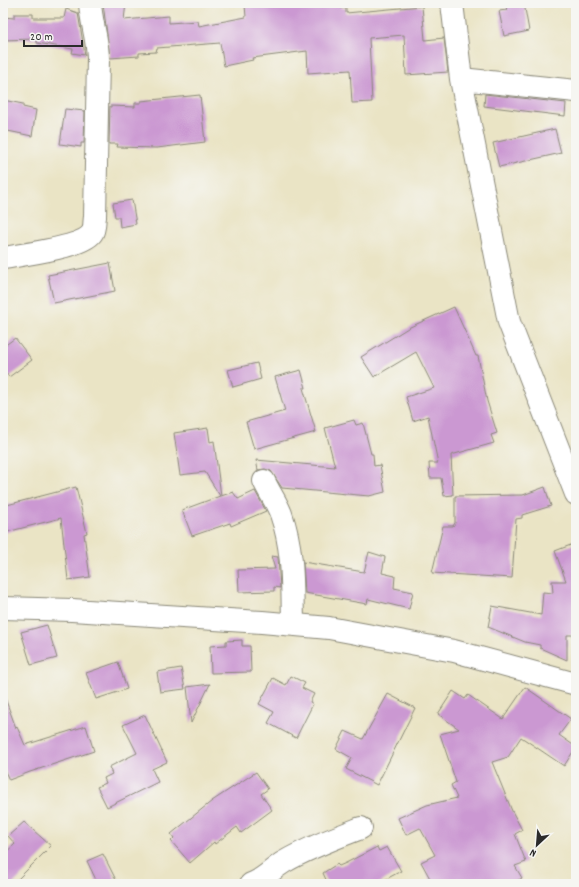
<svg xmlns="http://www.w3.org/2000/svg" width="579" height="887" font-family="Dekko,sans-serif">
  <style>
    .building { fill: #cb98d2 }
    .lines { fill: none; stroke-linecap: round; stroke-linejoin: round }
    .minor-casing { stroke: #8a8878; stroke-width: 24 }
    .tertiary-casing { stroke: #8a8878; stroke-width: 24 }
    .minor { stroke: #fff; stroke-width: 22 }
    .tertiary { stroke: #fff; stroke-width: 22 }
  </style>
  <rect width="100%" height="100%" fill="#f6f6f2"/>
  <filter id="ink" filterUnits="userSpaceOnUse"><feTurbulence type="fractalNoise" baseFrequency=".025" numOctaves="2"/><feDisplacementMap in="SourceGraphic" scale="8" xChannelSelector="R" yChannelSelector="G"/><feConvolveMatrix kernelMatrix="1 2 1 2 8 2 1 2 1" color-interpolation-filters="sRGB"/></filter>
  <filter id="wash" filterUnits="userSpaceOnUse"><feTurbulence type="fractalNoise" baseFrequency=".012" numOctaves="4" result="noise"/><feDisplacementMap in="SourceGraphic" scale="16" xChannelSelector="R" yChannelSelector="G"/><feGaussianBlur stdDeviation="0.9" result="paint"/><feColorMatrix in="noise" values="0 0 0 0 0 0 0 0 0 0 0 0 0 0 0 0 0 1.4 0 .05"/><feComposite in="paint" operator="in"/></filter>
  <g filter="url(#wash)">
    <rect width="100%" height="100%" fill="#eae4c5"/>
    <g id="blocks">
      <path class="building" d="M103,3H126L124,20L169,16V23L198,21L199,26L246,17L245,5L258,3H341V8H346V13L422,6L425,40L444,38L448,72L406,75L404,35L369,38L372,102L352,103L350,70L308,73L307,51L252,58L253,60L224,66L220,43L157,48L156,52L139,53V56L110,58Z
        M505,3H524L529,31L504,36L499,11L507,10Z
        M66,9L78,13L85,55L72,53L73,49L37,43V39L3,40V17L14,18V14H33V18H64Z
        M485,94L566,103L565,116L484,106Z
        M200,95L205,142L157,148L117,147L118,144H109L110,106L135,107V103H141V101Z
        M3,100L23,104V107L36,110L32,136L3,130Z
        M65,109L85,111L84,143H81V147L60,144Z
        M555,129L561,153L499,167L493,143Z
        M132,200L136,224L120,227L119,217H115L113,203Z
        M110,263L115,291L54,303L48,275Z
        M454,307L476,356H478L487,401L497,433L491,435L494,443L451,455L453,495L444,496L441,478H430L429,463H438L428,416L413,421L406,397L434,388L416,352L374,377L361,357L408,328Z
        M15,338L32,360L9,377L3,369V347Z
        M257,363L261,379L233,387L228,370Z
        M301,370L306,388H303L316,432L254,449L246,422L285,411L275,377Z
        M354,420L356,425L363,423L371,454H373L374,466L380,465L385,492L369,496L282,488L271,471L265,469L258,470L256,460L335,467L325,428Z
        M208,428L210,442L214,441L221,496L233,492L238,499L255,491L266,511L231,526L230,523L192,536L182,510L220,496L205,472L180,475L174,433Z
        M76,487L87,533L84,534L90,577L68,580L61,518L3,533V506Z
        M545,487L551,506L522,515V518L516,519L512,578L432,573L443,526H453L455,523V496L523,495Z
        M576,543V635H567V660L540,648V645L525,642L488,627L492,606L541,615L543,592L553,593L552,581H566L555,551Z
        M369,552L385,557L382,573L395,576L394,588L413,592L409,609L368,599L367,604L305,593L303,562L364,572Z
        M271,556L278,557L280,588L274,587V591L239,592L238,570L275,569Z
        M47,625L57,658L31,665L21,632Z
        M242,640V646H250L251,672L211,673L210,646L226,645V641Z
        M118,662L127,689L96,699L86,673Z
        M181,668L185,689L160,692L157,672Z
        M291,676L305,683L302,688L314,694L310,702L313,704L296,738L268,723L274,712L259,704L273,678L286,685Z
        M210,684L191,723L187,687Z
        M525,687L571,719L559,735L576,747L564,766L521,737L508,757L492,762L512,811L522,830L515,834L526,862L515,866L522,878L512,884H433L421,862L435,855L420,828L406,835L398,818L427,805L457,798L451,785L456,782L440,734L459,729L438,714L453,691L465,699L468,695L503,719Z
        M388,694L415,708L377,785L346,769L352,758L336,749L345,731L363,739Z
        M3,698H5L16,728L17,727L25,745L86,726L94,751L30,772L9,780L3,767Z
        M145,715L167,762L152,769L158,782L107,807L97,787L106,783L104,778L112,774L109,767L137,753L123,725Z
        M256,772L268,789L261,794L272,810L241,833L237,827L215,844L214,842L190,863L171,841L174,838L171,834L212,801Z
        M24,822L51,846L13,884H3V855L15,844L8,836Z
        M377,847L379,851L387,847L401,871L377,884H328L323,873L337,864L339,866L346,863Z
        M103,854L118,884H98L87,861Z"/>
    </g>
  </g>
  <g filter="url(#ink)">
    <use href="#blocks" fill-opacity="0" stroke="#8a8878" stroke-width="1"/>
    <g class="lines">
      <defs>
        <path id="minor" d="M452,3L461,79L509,322L576,494
          M461,79L576,91
          M3,258C21,255 83,247 92,233C95,229 94,221 95,217L98,59C98,40 91,22 90,3
          M264,481C269,492 277,503 281,514C294,551 292,586 293,624
          M251,884C265,879 272,869 284,862C308,848 335,838 361,828"/>
        <path id="tertiary" d="M3,608L72,610L262,622L329,628L454,651L576,684"/>
      </defs>
      <use href="#minor" class="minor-casing"/>
      <use href="#tertiary" class="tertiary-casing"/>
      <use href="#minor" class="minor"/>
      <use href="#tertiary" class="tertiary"/>
    </g>
  </g>
  <rect width="579" height="887" fill="none" stroke="#f6f6f2" stroke-width="16"/>
  <g transform="translate(537 845) rotate(206)" stroke="#f6f6f2" stroke-width="3" paint-order="stroke">
  <path d="M0-3L7 15L0 10L-7 15Z" fill="#2b2b2b"/>
  <text y="-6" font-size="11" font-weight="bold" text-anchor="middle" fill="#2b2b2b">N</text>
  </g>
  <path d="M24 40v6h58v-6" fill="none" stroke="#2b2b2b" stroke-width="2"/>
  <text x="30" y="40" font-size="12" fill="#2b2b2b" stroke="#f6f6f2" stroke-width="3" paint-order="stroke">20 m</text>
</svg>
